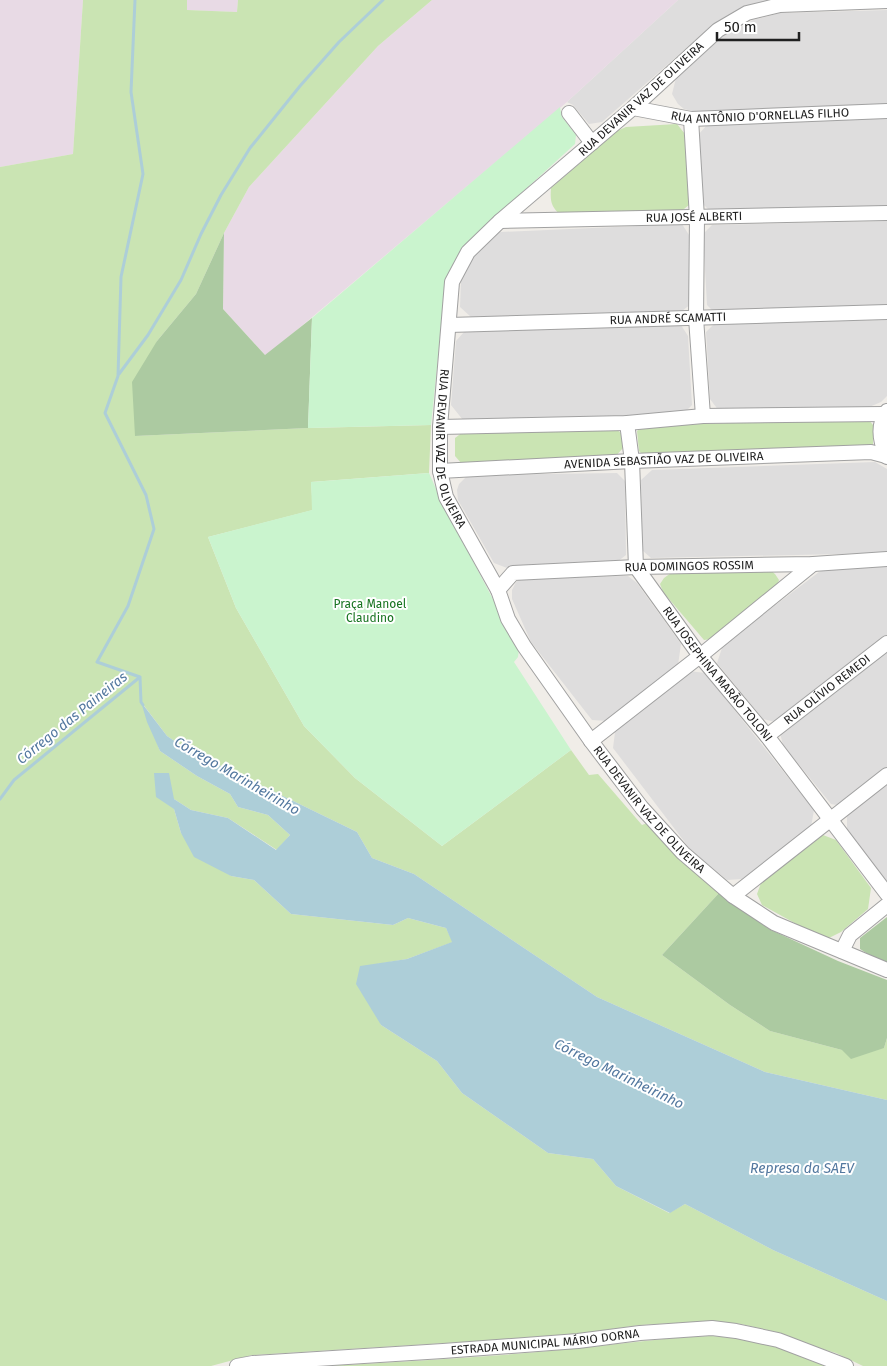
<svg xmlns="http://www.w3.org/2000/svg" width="887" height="1366" font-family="'Fira Sans',sans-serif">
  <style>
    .residential { fill: #dedddd }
    .industrial { fill: #e8dae5 }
    .grass { fill: #cae4b3 }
    .forest { fill: #accaa1 }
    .park { fill: #caf4ce }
    .water { fill: #adced8 }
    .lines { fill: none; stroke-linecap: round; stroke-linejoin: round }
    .stream { stroke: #adced8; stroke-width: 3 }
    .minor-casing { stroke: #a1a1a1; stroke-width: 16 }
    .minor { stroke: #fff; stroke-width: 14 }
    .labels { text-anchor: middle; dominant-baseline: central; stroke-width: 4; stroke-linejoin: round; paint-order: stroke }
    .street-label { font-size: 12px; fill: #202020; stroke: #fff }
    .park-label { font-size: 12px; fill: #187421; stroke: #fff }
    .water-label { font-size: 14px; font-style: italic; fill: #53789f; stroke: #fff }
  </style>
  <rect width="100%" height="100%" fill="#f0ede8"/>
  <path class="residential" d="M678,0H773L744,6L714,24L602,122L589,124L573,105L567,102Z
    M887,10V104L699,113L684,109L678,104L672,94L676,78L723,36L753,20L780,13Z
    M887,118V206L710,211L703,204L698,135L707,125Z
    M887,221V305L714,312L707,305L703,234L712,225Z
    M682,224L689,235L691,304L682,311L471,317L460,307L461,280L472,258L500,232Z
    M887,320V396L881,402L867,408L719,411L710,399L706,332L715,323Z
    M681,325L688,336L692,405L683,414L463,420L451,405L456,341L464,332Z
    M875,462L887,469V553L651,558L642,550L641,480L652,470Z
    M617,473L625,481L626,555L617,562L507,568L494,563L458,500L457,490L459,484L468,475Z
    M887,565V635L775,722L763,719L717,663L723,645L819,572L833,567Z
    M628,576L637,583L681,644L678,665L607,721L592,720L531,642L512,599V590L516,582L523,577Z
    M887,651V770L842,806L831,804L783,745L780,733Z
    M689,671L705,673L814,810L811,827L742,879L727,880L690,849L613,748L615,732Z
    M887,783V881L847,829V815Z"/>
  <path class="industrial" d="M0,0H83L73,154L0,167Z
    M187,0H238L237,12L186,10Z
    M432,0H678L567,102L266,356L223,309L224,233L249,187L378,46Z"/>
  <path class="grass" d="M83,0H187V10L237,12L238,0H432L378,46L249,187L224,233L196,294L157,341L135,436L308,428L431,425L429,473L311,482L313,510L208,537L236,608L304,726L355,778L442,846L571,750L589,775L598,774L642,825L650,822L719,893L662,955L730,1005L770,1031L842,1050L884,1048L887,1038V1100L765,1072L597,997L414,874L372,858L357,832L188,750L167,736L142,703L160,751L197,776L230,794L238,807L268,815L290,835L277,850L228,818L191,810L174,799V809L181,833L231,876L254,880L291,914L393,925L408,918L446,928L453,942L407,959L360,967L381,1025L437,1061L462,1093L548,1153L593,1159L616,1186L669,1213L685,1204L773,1250L887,1301V1366H863L836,1353L812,1346L780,1333L741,1324L713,1321L640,1325L578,1334L526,1338L252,1355L211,1366H0V167L73,154Z
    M677,124L685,134L689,205L679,213L561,215C551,207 550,201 551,188L617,131L626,127Z
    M867,418L873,425V445L868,449L643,455L639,451L637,431L645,426Z
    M615,428L622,434L623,448L615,457L462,464L455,456V438L463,432Z
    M769,569L775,574L779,580L777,586L712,639L704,640L663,592L660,584L664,578L671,573Z
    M823,835L836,840L871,888L868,909L841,932L829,938L818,936L762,905L757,894L761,883Z
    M711,1336C733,1338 756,1340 776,1347C793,1353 809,1361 827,1366H326C410,1361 495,1357 579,1348C623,1344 667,1337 711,1336Z"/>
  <path class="forest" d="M224,233L223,309L265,355L312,318L308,428L135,436L132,382L157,341L196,294Z
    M719,893L769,929L838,961L887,980V1038L884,1048L851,1059L842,1050L770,1031L730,1005L662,955Z
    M887,917V962L882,963L860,949V938Z"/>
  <path class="park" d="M560,107L562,117L576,135L575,144L495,217L446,280L431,425L308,428L312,318Z
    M429,473L441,500L519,649L518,657L514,662L571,750L442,846L355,778L304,726L236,608L208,537L312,510L311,482Z"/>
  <path class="water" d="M141,702L167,736L188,750L357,832L372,858L414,874L597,997L765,1072L887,1100V1301L773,1250L685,1204L670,1213L616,1186L593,1159L548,1153L462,1093L437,1061L381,1025L356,984L360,966L407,959L452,942L446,928L408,918L393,925L291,914L254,880L231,876L194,857L181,833L174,809L156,797L154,773H169L174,799L191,810L228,818L276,850L290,835L268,815L238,807L230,794L197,776L160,751L147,722Z"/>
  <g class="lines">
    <path class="stream" d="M135,0L131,92L143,174L121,277L118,376L105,413L146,495L154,529L128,606L97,662L140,677L141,702L143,705
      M119,374L148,335L181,280L201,234L221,195L250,148L300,86L339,42L383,0
      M0,799L14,780L140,677"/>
    <defs>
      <g id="minor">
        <path id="s1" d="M887,1L780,5L747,13L718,30L633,108L500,221L468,252L452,282L440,427V471L446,497L498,590L508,619L524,646L591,741L642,808L683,853L733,896L774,923L887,970"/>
        <path id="s2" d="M633,108L691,119L887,111"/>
        <path d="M569,113L592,143"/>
        <path d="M691,119L697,218L696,318L703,416"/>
        <path id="s3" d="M500,221L887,213"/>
        <path id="s4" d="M449,325L887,312"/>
        <path d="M887,411C877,425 880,442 887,457"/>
        <path id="s5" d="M627,423L632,461L636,567L700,656L767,736L887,894"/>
        <path d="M440,427L627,423L703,416L884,414"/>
        <path id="s6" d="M440,471L632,461L871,452L886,456"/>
        <path id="s7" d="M498,590L513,573L636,567L813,564L887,559"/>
        <path id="s8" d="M767,736L887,643"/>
        <path d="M591,741L700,656L813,564"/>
        <path d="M733,896L887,775"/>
        <path d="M842,951L850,935L887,905"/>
        <path id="s9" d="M237,1366L253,1363L443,1351L578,1341L640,1333L712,1328L736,1331L778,1340L846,1366"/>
      </g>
    </defs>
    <use href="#minor" class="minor-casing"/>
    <use href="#minor" class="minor"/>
  </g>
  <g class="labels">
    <g class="street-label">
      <text transform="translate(641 99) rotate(-42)">RUA DEVANIR VAZ DE OLIVEIRA</text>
      <text stroke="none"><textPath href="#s2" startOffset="128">RUA ANTÔNIO D'ORNELLAS FILHO</textPath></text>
      <text stroke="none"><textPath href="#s3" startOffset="194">RUA JOSÉ ALBERTI</textPath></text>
      <text stroke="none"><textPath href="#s4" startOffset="219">RUA ANDRÉ SCAMATTI</textPath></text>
      <text stroke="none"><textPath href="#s1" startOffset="712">RUA DEVANIR VAZ DE OLIVEIRA</textPath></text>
      <text stroke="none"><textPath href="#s6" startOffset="224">AVENIDA SEBASTIÃO VAZ DE OLIVEIRA</textPath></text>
      <text stroke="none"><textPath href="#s7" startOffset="199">RUA DOMINGOS ROSSIM</textPath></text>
      <text stroke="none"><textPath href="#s5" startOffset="279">RUA JOSEPHINA MARÃO TOLONI</textPath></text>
      <text stroke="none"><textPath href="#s8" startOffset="76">RUA OLÍVIO REMEDI</textPath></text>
      <text stroke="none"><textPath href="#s1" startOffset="1134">RUA DEVANIR VAZ DE OLIVEIRA</textPath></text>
      <text stroke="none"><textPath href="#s9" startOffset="309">ESTRADA MUNICIPAL MÁRIO DORNA</textPath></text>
    </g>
    <g class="park-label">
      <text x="370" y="604">Praça Manoel<tspan x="370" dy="14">Claudino</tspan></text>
    </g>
    <g class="water-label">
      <text transform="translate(72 718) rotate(-39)">Córrego das Paineiras</text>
      <text transform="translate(237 776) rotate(30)">Córrego Marinheirinho</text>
      <text transform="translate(619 1074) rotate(26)">Córrego Marinheirinho</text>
      <text x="802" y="1168">Represa da SAEV</text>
    </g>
  </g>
  <path d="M717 32v8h82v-8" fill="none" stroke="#202020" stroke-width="2.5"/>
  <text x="724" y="32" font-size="15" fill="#202020" stroke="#ffffff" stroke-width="4" paint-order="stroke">50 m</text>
</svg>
